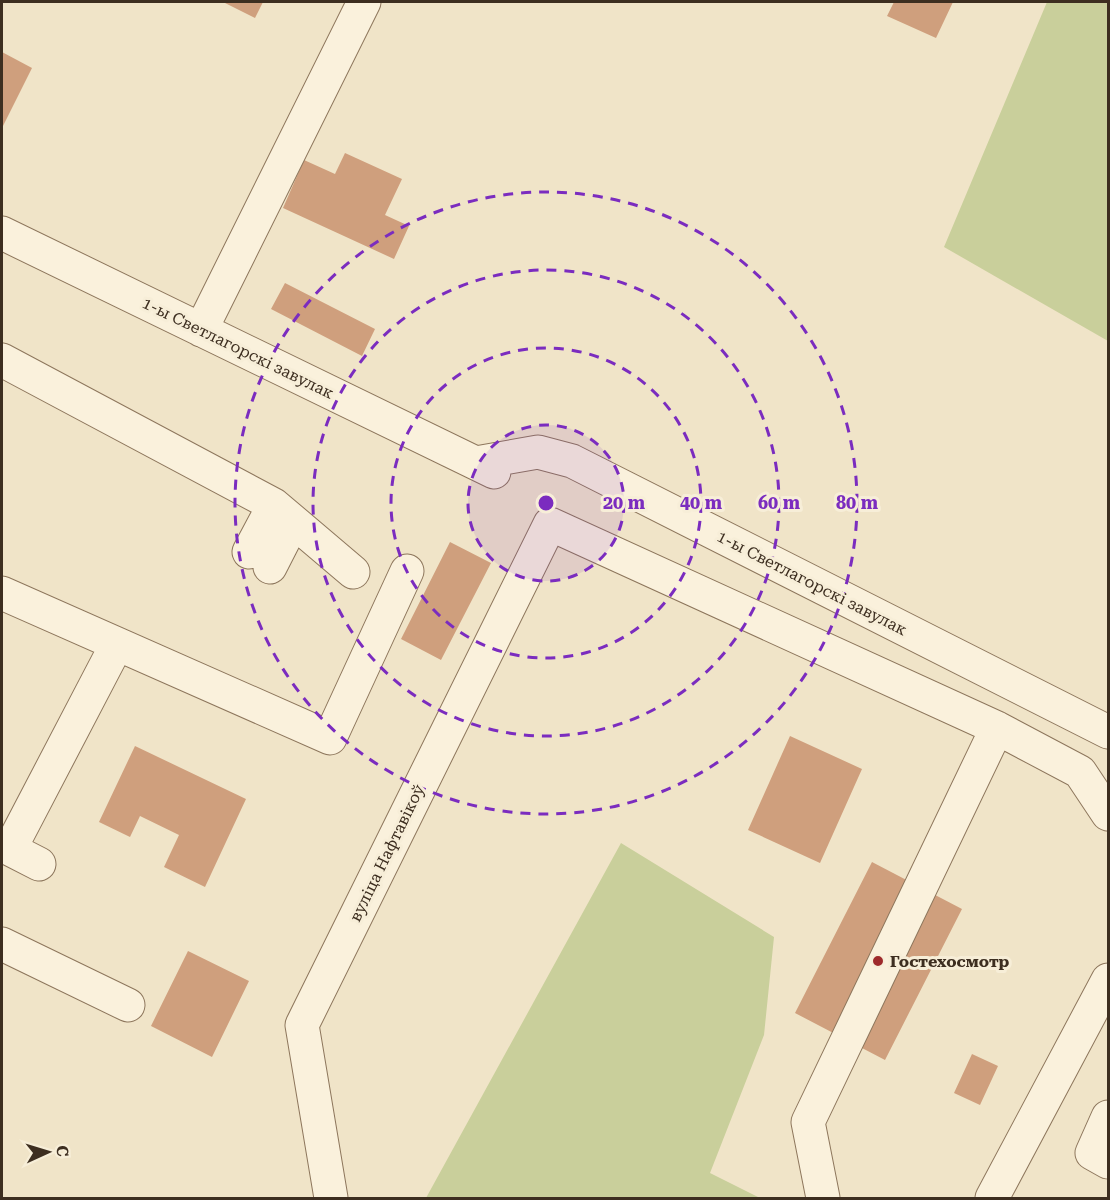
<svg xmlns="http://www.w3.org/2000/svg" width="1110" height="1200" font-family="'Roboto Serif',serif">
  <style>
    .green { fill: #c9cf9b }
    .building { fill: #cf9f7d }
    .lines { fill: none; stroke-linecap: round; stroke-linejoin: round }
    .minor-casing { stroke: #8d765c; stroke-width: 35 }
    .minor { stroke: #faf1dc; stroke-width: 33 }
    .ring { fill: none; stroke: #7b2cbf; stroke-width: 3; stroke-dasharray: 10 8 }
    .poi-dot { fill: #9e2a2b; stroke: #f7eed8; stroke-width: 2 }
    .labels { text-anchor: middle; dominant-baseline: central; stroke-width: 6; stroke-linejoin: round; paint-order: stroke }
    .street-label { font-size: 16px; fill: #3d2e20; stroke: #f7eed8 }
    .poi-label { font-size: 16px; font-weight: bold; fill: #3d2e20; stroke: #f7eed8; text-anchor: start }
    .centre { fill: #7b2cbf; stroke: #f7eed8; stroke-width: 3 }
    .ring-label { font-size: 18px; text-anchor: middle; font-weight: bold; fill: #7b2cbf; stroke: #f7eed8; stroke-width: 6; stroke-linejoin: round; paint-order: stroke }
  </style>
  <rect width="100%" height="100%" fill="#f0e4c8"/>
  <path class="green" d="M1047,2H1108V341L944,247Z
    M621,843L774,937L764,1035L710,1173L760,1198H426Z"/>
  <path class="building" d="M223,2H263L255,18Z
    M894,2H953L936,38L887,16Z
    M2,52L32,68L2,128Z
    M345,153L402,179L385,215L409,226L394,259L283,208L304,160L335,174Z
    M285,283L375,329L362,356L271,309Z
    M450,542L491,563L441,660L401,639Z
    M790,736L862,769L820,863L748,830Z
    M135,746L246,799L205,887L164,867L179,835L140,816L130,837L99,822Z
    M872,862L962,909L885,1060L795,1013Z
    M188,951L249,981L212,1057L151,1026Z
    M972,1054L998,1066L980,1105L954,1093Z"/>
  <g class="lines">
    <defs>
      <path id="minor" d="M2,233L494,472
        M201,330L364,2
        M2,360L274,505L353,572
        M476,463L538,452L572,461L1108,732
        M249,552L274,505
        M270,567L293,522
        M2,593L330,738L407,571
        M2,845L39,864
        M10,849L117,644
        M2,944L128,1005
        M1108,1117L1092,1153L1108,1162
        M331,1198L302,1025L550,524L997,728L1080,772L1108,814
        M823,1198L808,1122L997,728
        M992,1198L1108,980"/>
    </defs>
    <use href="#minor" class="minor-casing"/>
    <use href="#minor" class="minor"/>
  </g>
  <circle cx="546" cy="503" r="78" fill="#7b2cbf" fill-opacity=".12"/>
  <g class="ring">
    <circle cx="546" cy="503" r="78"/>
    <circle cx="546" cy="503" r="155"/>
    <circle cx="546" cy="503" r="233"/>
    <circle cx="546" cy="503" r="311"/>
  </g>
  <circle class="poi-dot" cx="878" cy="961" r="6"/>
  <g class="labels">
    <g class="street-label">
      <text transform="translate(238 348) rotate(26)">1-ы Светлагорскі завулак</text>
      <text transform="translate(812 583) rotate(27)">1-ы Светлагорскі завулак</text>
      <text transform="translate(387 853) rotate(-64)">вуліца Нафтавікоў</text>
    </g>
    <g class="poi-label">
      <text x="890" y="961">Гостехосмотр</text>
    </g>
  </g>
  <circle cx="546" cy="503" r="9" class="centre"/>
  <g class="ring-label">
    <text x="624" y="509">20 m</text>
    <text x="701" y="509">40 m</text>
    <text x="779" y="509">60 m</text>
    <text x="857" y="509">80 m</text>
  </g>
  <rect width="1110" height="1200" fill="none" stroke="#3d2e20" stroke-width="6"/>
  <g transform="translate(48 1152) rotate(86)" stroke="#f7eed8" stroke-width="4.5" paint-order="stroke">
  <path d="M0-4.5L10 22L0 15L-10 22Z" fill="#3d2e20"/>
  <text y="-9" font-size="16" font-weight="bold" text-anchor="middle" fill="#3d2e20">С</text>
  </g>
</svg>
